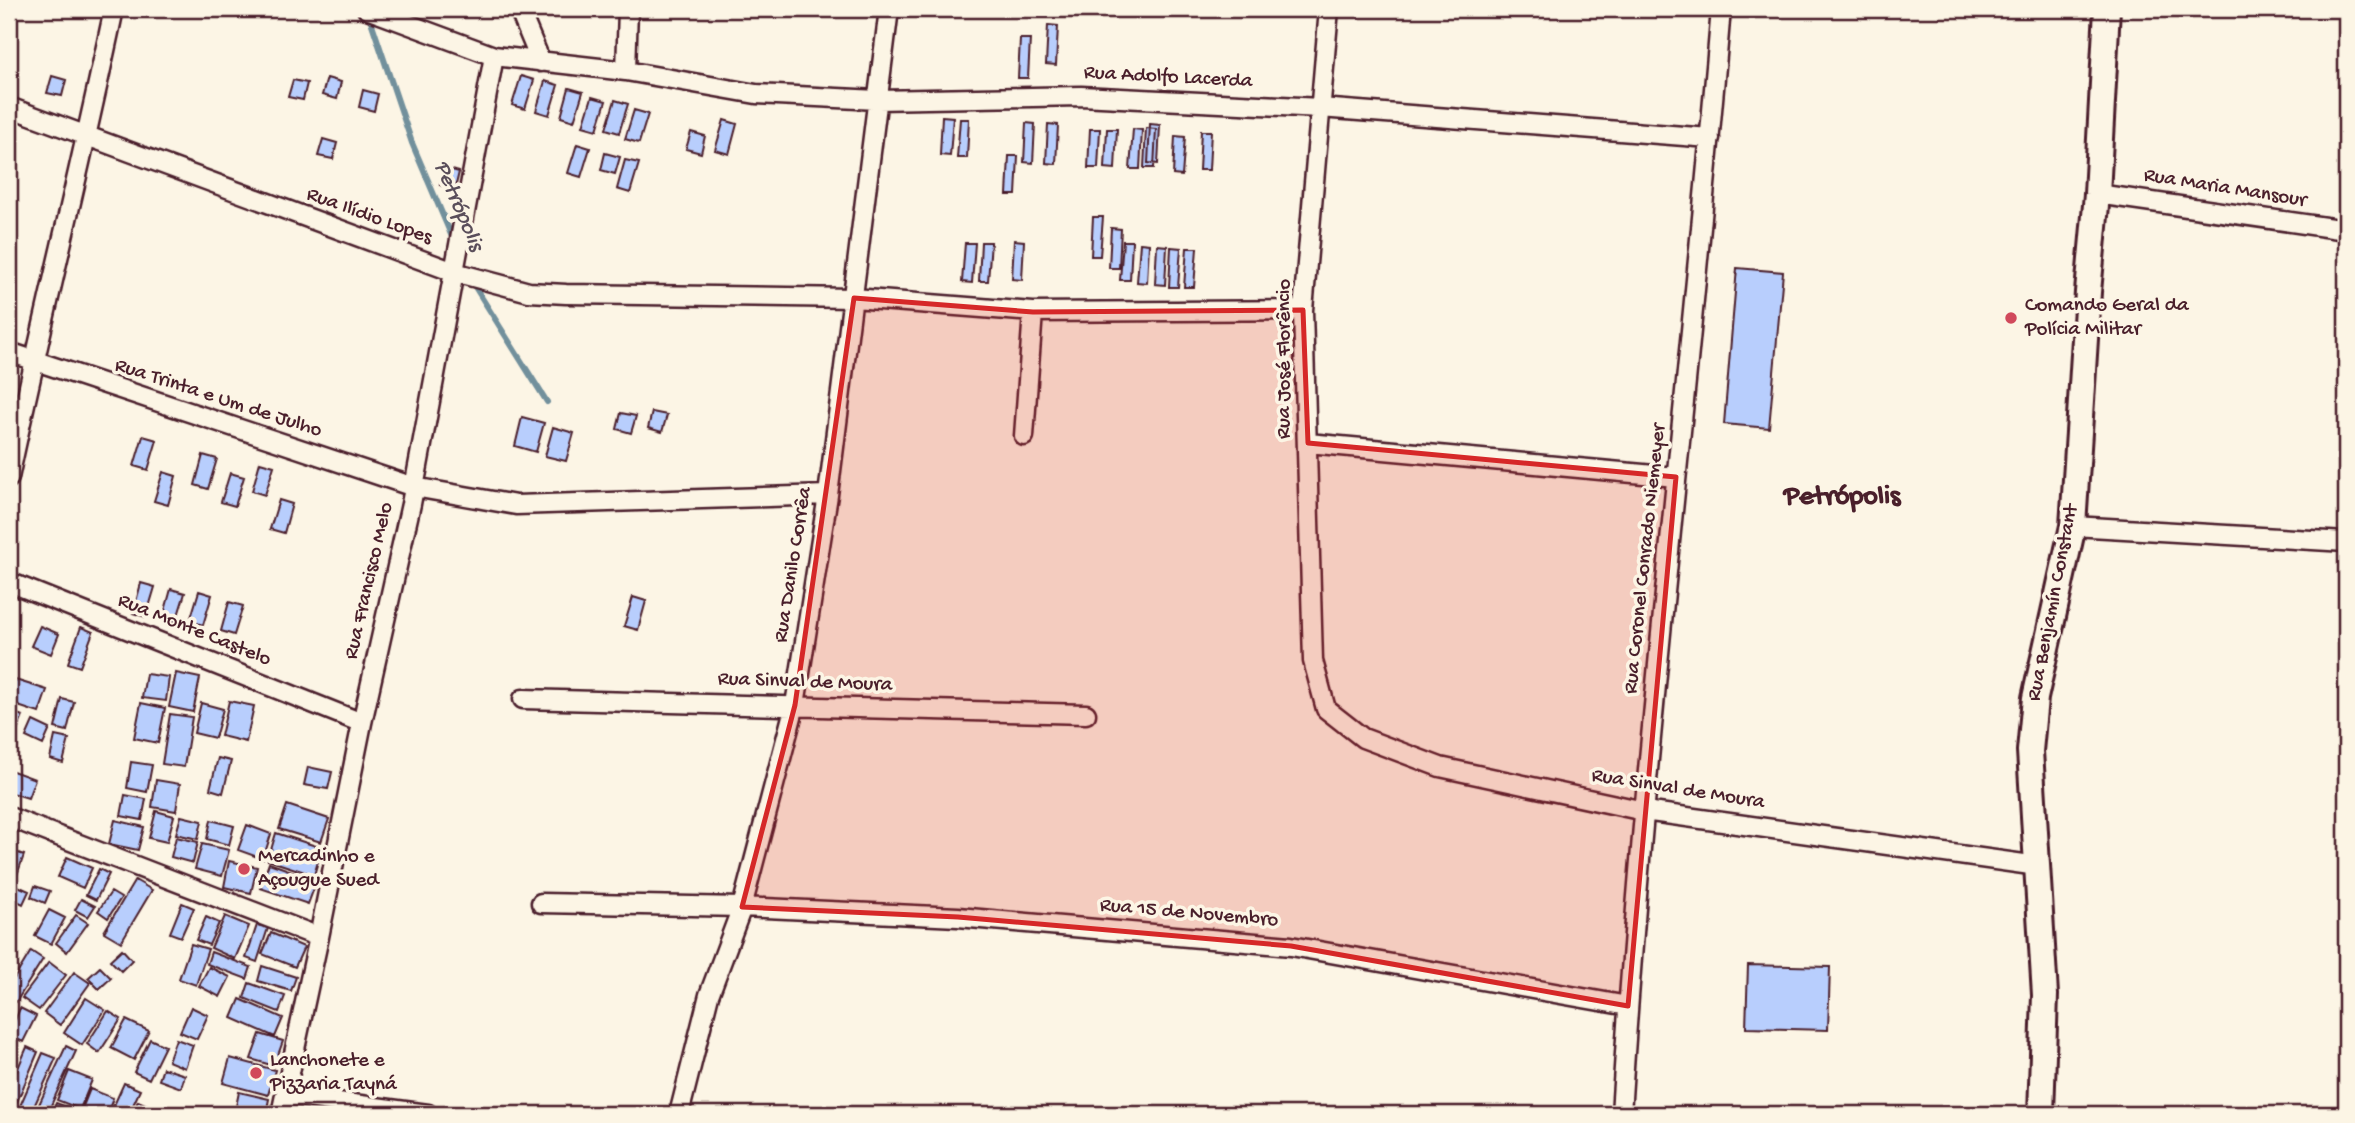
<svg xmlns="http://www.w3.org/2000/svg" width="2355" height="1123" font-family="'Gochi Hand',sans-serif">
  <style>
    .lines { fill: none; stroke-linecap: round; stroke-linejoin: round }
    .stream { stroke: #72909c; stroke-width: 6 }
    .building { fill: #b8cefd; stroke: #4a1f2b; stroke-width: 2 }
    .street-casing { stroke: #4a1f2b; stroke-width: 23 }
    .secondary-casing { stroke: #4a1f2b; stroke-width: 30 }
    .street { stroke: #fcf5e5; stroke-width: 18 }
    .secondary { stroke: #fcf5e5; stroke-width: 24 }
    .marked { fill: #d62828; fill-opacity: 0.2; stroke: #d62828; stroke-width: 5; stroke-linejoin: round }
    .poi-dot { fill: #d1495b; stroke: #fcf5e5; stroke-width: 2.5 }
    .labels { text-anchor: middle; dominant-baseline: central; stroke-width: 7; stroke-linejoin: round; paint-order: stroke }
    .street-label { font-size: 21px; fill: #4a1f2b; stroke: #fcf5e5 }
    .poi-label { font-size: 21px; fill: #4a1f2b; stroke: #fcf5e5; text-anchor: start }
    .water-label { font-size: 23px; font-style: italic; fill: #5a4e5a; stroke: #fcf5e5 }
    .district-label { font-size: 28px; font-weight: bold; fill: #4a1f2b; stroke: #fcf5e5 }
  </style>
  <rect width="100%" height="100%" fill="#fcf5e5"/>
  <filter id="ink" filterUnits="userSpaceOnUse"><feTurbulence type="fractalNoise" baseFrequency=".0143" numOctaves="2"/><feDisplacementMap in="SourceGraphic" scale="14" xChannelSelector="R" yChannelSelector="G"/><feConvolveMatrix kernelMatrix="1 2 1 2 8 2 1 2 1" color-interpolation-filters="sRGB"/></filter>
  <g filter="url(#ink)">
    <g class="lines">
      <path class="stream" d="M368,12L412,143L455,244
        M470,279L547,402"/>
    </g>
    <path class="building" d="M1048,25L1058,26L1056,65L1046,64Z
      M1020,39H1030L1028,78H1018Z
      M52,76L66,80L62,96L47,93Z
      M521,76L534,80L525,109L512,105Z
      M327,78L341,82L337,99L322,95Z
      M293,80L307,83L303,100L288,97Z
      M545,81L558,85L549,115L536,111Z
      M569,88L583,92L574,121L561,117Z
      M363,90L378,94L374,111L359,107Z
      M592,97L606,101L597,130L583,126Z
      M615,100L628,104L619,133L606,129Z
      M634,110L648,114L639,143L625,139Z
      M942,116L953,117L950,156L940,155Z
      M960,119H969L967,158H957Z
      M724,120L737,124L729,154L715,150Z
      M1026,123L1035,124L1033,163L1024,162Z
      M1048,124L1058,125L1056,164L1046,163Z
      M1150,124L1160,125L1158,164L1148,163Z
      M1146,128L1156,129L1154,168H1144Z
      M1090,129H1100L1098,168H1088Z
      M1107,129H1117L1115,169L1105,168Z
      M1133,129L1142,130L1140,169H1130Z
      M1201,131H1211L1209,170H1199Z
      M691,132L705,136L701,153L686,149Z
      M1175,136L1185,137L1182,176L1173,175Z
      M323,139L337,143L333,159L318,156Z
      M577,144L590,148L581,177L568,173Z
      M605,153L620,157L615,174L601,170Z
      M1009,156H1018L1016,195H1007Z
      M625,160L639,163L630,193L617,189Z
      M445,168L459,172L455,189L440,185Z
      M1093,217H1103L1100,256H1091Z
      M1111,228L1121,229L1119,268H1109Z
      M1014,240L1024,241L1022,280L1012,279Z
      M1123,241H1132L1130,280H1120Z
      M981,242H991L988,281H979Z
      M965,243H975L972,283L962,282Z
      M1140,243L1149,244L1147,283L1137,282Z
      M1157,245L1167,246L1165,285L1155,284Z
      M1171,247L1181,248L1178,287H1169Z
      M1187,248H1197L1194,287H1184Z
      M1737,268L1783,272L1769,428L1724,424Z
      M652,412L667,415L662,432L648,428Z
      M621,413L636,416L631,433L617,429Z
      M522,417L544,423L536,452L515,446Z
      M553,427L574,433L566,461L545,456Z
      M143,436L157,440L148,470L134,466Z
      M203,455L217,459L208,489L195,485Z
      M260,462L274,466L265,495L252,491Z
      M163,472L176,476L168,505L154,501Z
      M230,473L244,477L235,506L221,502Z
      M279,500L292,504L284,533L270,529Z
      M141,583L155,587L146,617L133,613Z
      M171,589L185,593L176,622L163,618Z
      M199,591L212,595L203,625L190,621Z
      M633,597L646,601L638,630L624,626Z
      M229,602L243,606L234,635L221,631Z
      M40,626L59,634L51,654L31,646Z
      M81,627L93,632L80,667L68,663Z
      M176,673L200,678L193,712L169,707Z
      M146,674L169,677L166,701L142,698Z
      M9,678L47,690L39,713L9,703Z
      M62,699L74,702L67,731L55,728Z
      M229,701L254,706L246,742L221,736Z
      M141,703L165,708L158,743L134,738Z
      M201,703L223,709L215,738L194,733Z
      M9,711L23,716L14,739L9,737Z
      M170,714L192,717L184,767L162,764Z
      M33,721L50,729L43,745L26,737Z
      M55,736L69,739L63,763L50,759Z
      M218,758L231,761L223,793L210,789Z
      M131,762L152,765L147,792L127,788Z
      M308,767L332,772L328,789L304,785Z
      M10,770L35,779L28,798L9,792Z
      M156,780L180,784L176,811L152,807Z
      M125,795L146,799L142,820L121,816Z
      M287,805L329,819L321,842L279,829Z
      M156,811L174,816L167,842L149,838Z
      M181,816L202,821L198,839L176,834Z
      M115,820L144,827L138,850L109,844Z
      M211,820L234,826L229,845L207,839Z
      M247,825L271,834L263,859L238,850Z
      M276,833L322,848L314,875L268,860Z
      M176,837L198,842L193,863L171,857Z
      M202,844L229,850L222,876L195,869Z
      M9,850L24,855L17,875L9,872Z
      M67,857L92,868L83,888L58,877Z
      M229,861L257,867L251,893L224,887Z
      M269,863L317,880L308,904L260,888Z
      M99,869L109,874L96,900L86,895Z
      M135,880L152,890L121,942L104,932Z
      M9,882L29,891L23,904L9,897Z
      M35,886L50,891L45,903L31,897Z
      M111,892L121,898L108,918L98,911Z
      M81,899L95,906L88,917L75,910Z
      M182,903L194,908L181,937L170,933Z
      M49,910L65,918L51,944L35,936Z
      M76,915L88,923L67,952L56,943Z
      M225,916L249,926L235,959L211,948Z
      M206,917L219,923L209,945L196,940Z
      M257,925L268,928L257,962L246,958Z
      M271,933L304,947L295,967L262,954Z
      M191,944L208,949L196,985L179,979Z
      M122,949L132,960L121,971L110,960Z
      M31,951L43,959L16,1002L9,998V987Z
      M211,952L251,967L247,979L207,964Z
      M49,962L66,975L39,1010L22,998Z
      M1748,965L1830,967L1828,1030L1746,1028Z
      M262,966L296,977L291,991L258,981Z
      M100,967L111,978L99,989L88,978Z
      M209,967L230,977L220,997L199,986Z
      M74,972L90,983L60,1025L44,1013Z
      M249,983L285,996L279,1012L244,998Z
      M86,998L105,1010L82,1045L64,1033Z
      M240,999L283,1018L275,1037L232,1018Z
      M191,1007L208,1015L197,1039L180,1032Z
      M20,1008L36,1016L23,1042L9,1035Z
      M108,1011L121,1019L99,1053L87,1044Z
      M126,1020L149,1031L134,1060L111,1048Z
      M260,1034L283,1041L274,1066L251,1059Z
      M150,1039L165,1046L149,1079L134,1072Z
      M176,1039L193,1045L185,1068L168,1061Z
      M66,1046L76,1051L47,1114H43L36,1111Z
      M27,1047L38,1052L17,1102L9,1098V1089Z
      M43,1053L56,1058L32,1111L20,1106Z
      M230,1058L275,1070L268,1095L223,1083Z
      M163,1068L185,1075L181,1088L159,1080Z
      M69,1071L92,1080L80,1109L57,1100Z
      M124,1083L140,1090L129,1114H110Z
      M90,1089L113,1098L107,1114H80Z
      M239,1092L269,1099L266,1114H249L235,1111Z
      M138,1101L152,1107L149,1114H132Z
      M56,1103L77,1111L76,1114H52Z"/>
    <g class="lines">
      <defs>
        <path id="street" d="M367,9L494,56L626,71L756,94L878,100L1081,96L1320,108L1710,138
          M519,9L541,62
          M1329,9L1303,310L1313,661L1326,709L1363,738L1440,767L1644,811L2038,866
          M626,71L628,9
          M9,107L454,272L529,292L566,294L854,298L1033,312L1303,310
          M2097,194L2346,230
          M9,352L414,487L516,505L828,495
          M1024,436L1033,312
          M1308,443L1676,477
          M9,478C42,321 81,166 114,9
          M2073,526L2346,542
          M9,582L362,723
          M523,699L1086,714
          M9,817L319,937
          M541,903L742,907L958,917L1291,946L1628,1006
          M285,1095L428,1114
          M281,1114L319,937L362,723L411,504L494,56
          M679,1114L709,995L742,907L795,705L828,495L889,9
          M1621,1114C1644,745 1690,378 1721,9"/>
        <path id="secondary" d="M2041,1114L2045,995L2030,751L2035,698L2073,526L2088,292L2097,194L2107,9"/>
      </defs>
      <use href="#street" class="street-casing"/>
      <use href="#secondary" class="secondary-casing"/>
      <use href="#street" class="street"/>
      <use href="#secondary" class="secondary"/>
    </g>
  </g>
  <path class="marked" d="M854,298L1033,312L1303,310L1308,443L1676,477L1628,1006L1291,946L958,917L742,907L795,705Z"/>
  <g class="poi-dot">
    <circle cx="2011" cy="318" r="7"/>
    <circle cx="244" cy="869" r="7"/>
    <circle cx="256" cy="1073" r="7"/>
  </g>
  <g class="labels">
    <g class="street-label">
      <text transform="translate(1168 78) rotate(3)">Rua Adolfo Lacerda</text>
      <text transform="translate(2225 189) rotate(9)">Rua Maria Mansour</text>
      <text transform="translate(369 217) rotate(20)">Rua Ilídio Lopes</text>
      <text transform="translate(1285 359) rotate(-90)">Rua José Florêncio</text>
      <text transform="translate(218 399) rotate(18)">Rua Trinta e Um de Julho</text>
      <text transform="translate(1646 559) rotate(-84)">Rua Coronel Conrado Niemeyer</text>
      <text transform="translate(794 565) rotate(-81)">Rua Danilo Corrêa</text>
      <text transform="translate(370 581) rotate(-77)">Rua Francisco Melo</text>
      <text transform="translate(2054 603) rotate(-79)">Rua Benjamín Constant</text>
      <text transform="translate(194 631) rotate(22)">Rua Monte Castelo</text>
      <text transform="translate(805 683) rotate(2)">Rua Sinval de Moura</text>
      <text transform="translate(1678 790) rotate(9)">Rua Sinval de Moura</text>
      <text transform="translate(1189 914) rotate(5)">Rua 15 de Novembro</text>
    </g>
    <g class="poi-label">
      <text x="2025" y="306">Comando Geral da<tspan x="2025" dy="24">Polícia Militar</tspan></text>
      <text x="258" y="857">Mercadinho e<tspan x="258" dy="24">Açougue Sued</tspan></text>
      <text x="270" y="1061">Lanchonete e<tspan x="270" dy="24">Pizzaria Tayná</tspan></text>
    </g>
    <g class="water-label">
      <text transform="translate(458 206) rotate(67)">Petrópolis</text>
    </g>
    <g class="district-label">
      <text x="1842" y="497">Petrópolis</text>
    </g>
  </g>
  <rect width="2355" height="1123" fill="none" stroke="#fcf5e5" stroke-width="35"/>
  <rect x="18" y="18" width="2320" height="1088" fill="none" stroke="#4a1f2b" stroke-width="2.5" filter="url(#ink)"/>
</svg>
